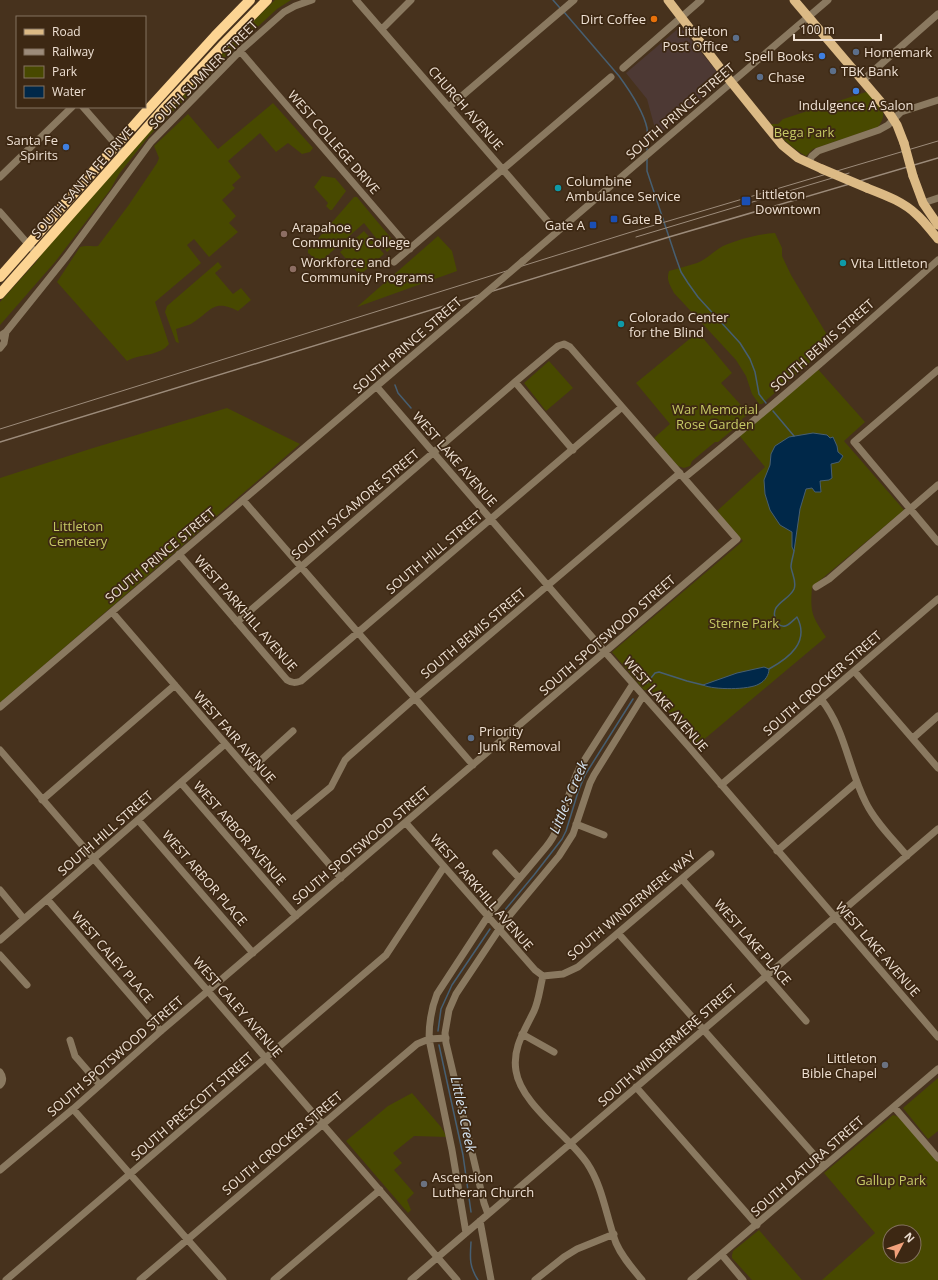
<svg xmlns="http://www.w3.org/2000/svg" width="938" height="1280" font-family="'Open Sans',sans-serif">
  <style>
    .education { fill: #4d3934 }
    .green { fill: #484900; fill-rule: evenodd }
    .water { fill: #002849; stroke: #475f72 }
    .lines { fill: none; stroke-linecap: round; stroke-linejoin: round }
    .stream { stroke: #475f72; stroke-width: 1.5 }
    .minor { stroke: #8a7960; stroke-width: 7 }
    .major { stroke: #dcba85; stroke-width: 9 }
    .highway { stroke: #fcd493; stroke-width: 10 }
    .tram { stroke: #9c8b7a; stroke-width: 1 }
    .rail { stroke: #9c8b7a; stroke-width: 1.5 }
    .minor-bridge { stroke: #8a7960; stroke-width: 7 }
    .major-bridge { stroke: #dcba85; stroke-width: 9 }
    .food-dot { fill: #e8710a; stroke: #3d2813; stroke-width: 1.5 }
    .service-dot { fill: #5c6f8a; stroke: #3d2813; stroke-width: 1.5 }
    .shop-dot { fill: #3f7fe0; stroke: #3d2813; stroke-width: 1.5 }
    .culture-dot { fill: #0f9aa8; stroke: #3d2813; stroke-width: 1.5 }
    .transit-dot { fill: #1a4fb4; stroke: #3d2813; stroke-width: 1.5 }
    .education-dot { fill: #8d6e63; stroke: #3d2813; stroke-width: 1.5 }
    .worship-dot { fill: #6b7280; stroke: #3d2813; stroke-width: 1.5 }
    .labels { text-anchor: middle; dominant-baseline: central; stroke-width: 3.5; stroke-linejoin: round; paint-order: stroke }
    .poi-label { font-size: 13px; fill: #eee0d3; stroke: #3d2813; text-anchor: start }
    .street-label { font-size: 13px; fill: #eee0d3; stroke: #3d2813 }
    .park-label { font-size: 13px; fill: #c6c965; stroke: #3d2813 }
    .water-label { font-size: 14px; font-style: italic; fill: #d5e4f2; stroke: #3d2813 }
  </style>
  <rect width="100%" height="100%" fill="#47321d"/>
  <path class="education" d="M680,27L724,80L657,136L647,99L626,73Z"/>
  <path class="green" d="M275,0H291L277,9L238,45L149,136L119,174L110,190L55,262L0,325V302L36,262L54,237L204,69Z
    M866,92L869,93C879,105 890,111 878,127L813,149L806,156C792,148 782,138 771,126V124H778L783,119Z
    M273,103L313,148L310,152L302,154L288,143L276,152L260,133L228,161L241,177L232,185L235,188L222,200L236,216L229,223L238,232L209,257L194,239L187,245L201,263L155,302L169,344C160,356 139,354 127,361L57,282L80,247C86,245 92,247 98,246L128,206L157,163L159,158L154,146L188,114L218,149Z
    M322,176L335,178L346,191L332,210H330L326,206L328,203L314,187Z
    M354,197H357L361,202L396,244L387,252L364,223L320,262L308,253V250Z
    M364,231L384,254L360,275L340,252Z
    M775,233L782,248V256L791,275L832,343L762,404H759L752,394L746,376L736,360L674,293C670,285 666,280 669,271C679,268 688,266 697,263C707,259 714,251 723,246C739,239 758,234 775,233Z
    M438,236L452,251L457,271L357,307Z
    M218,262L222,267L215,273L233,294L241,288L251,300L238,311C212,298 211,312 191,324C187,326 181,327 176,329L179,343L176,342L165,312L167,306Z
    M698,332L732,373L721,383L749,414L742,419V422L718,442H715L692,461L690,466L684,468L678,466L654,438L670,424L636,383Z
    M549,361L573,388L546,411L524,383Z
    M816,367L865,422L844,441L904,510L812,587C810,613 812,616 826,637L695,747L690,741V736L649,690H644L612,652L743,541L717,511L765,467L738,434Z
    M227,408L300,444L0,703V478L93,448Z
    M938,1078V1131L928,1139L903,1108Z
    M412,1093L441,1127L447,1137L414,1136L393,1153L402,1163L394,1170L414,1193L407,1200L411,1210L408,1213L346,1141L388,1106Z
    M893,1115L899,1117L938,1162V1280H822L875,1233L824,1173ZM890,1232H914V1256H890Z
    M759,1230L802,1280H752L732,1258V1255L733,1251Z"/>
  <path class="water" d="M813,433L827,435L830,438L833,437L837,446L838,452L843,456L839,462L831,464L832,478L829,480L820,481L821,492H815L812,488L806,489L800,509L794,551L792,547V532L780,525L770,510L765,494L764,480L770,465L771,454L775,446L789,437Z
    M764,667L769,669C769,675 765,681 759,684C749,690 714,690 703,685L737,673Z"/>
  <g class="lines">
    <path class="stream" d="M553,0L560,8
      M564,12L619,76C630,91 643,110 647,128C648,135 647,143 647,150
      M647,158V171L675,255L681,272L688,283L698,297L740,343L750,359L755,372L759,394L766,403
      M395,385L398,393L411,408
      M773,411L794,436
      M769,669C789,658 810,642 797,617C791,622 785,631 777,623C767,604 788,602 794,589C797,582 792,574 791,567C791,562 793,557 794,551
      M647,683L655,673L659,672L687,681L703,685
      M500,916L534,875L562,839L566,831L578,792L585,775L633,699
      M438,1031L441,1009L452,985L490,929
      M439,1045L463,1155L471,1212
      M471,1242C470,1258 469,1266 478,1280"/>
    <path class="minor" d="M356,0L557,232
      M382,29L411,0
      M240,51L410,249
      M623,68L701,0
      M863,80L938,14
      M83,107L124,154
      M449,107L574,0
      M808,163L812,156L818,151L879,130L888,125L901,112L938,100
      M0,177L72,107
      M923,203L938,198
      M0,212L36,253
      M523,261L828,0
      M394,262L611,77
      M0,336L6,332L67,256L151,142L240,51L284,12L295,6L312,0
      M0,348L4,343L6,332
      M938,370L854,442L938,542
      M515,382L573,450
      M377,387L605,652L689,747L938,1037
      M684,478C771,408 855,334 938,260
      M243,500L473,765
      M179,554L287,680C292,683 295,683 301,681L622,407
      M816,587L829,579L938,485
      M112,612L341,878
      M854,671L938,768
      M821,699C846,731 848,768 866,803C876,823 893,839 907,856
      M0,707L466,310
      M913,738L938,716
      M0,750L457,1280
      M249,771L293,731
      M181,783L296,916
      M721,785L938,599
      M42,800L175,685
      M138,820L253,953
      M291,820L331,787L345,760L349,756L415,698L680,473
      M406,823L535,970L543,976
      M576,824L604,835
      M777,851L857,782
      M496,853L519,878
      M682,879L806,1021
      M0,890L24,919
      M47,899L161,1031
      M618,933L824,1166
      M0,940L225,744
      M0,955L27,985
      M543,976C540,987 539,1000 534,1011C525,1030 512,1048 516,1071C521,1104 568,1135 587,1163C603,1187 606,1216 616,1243C622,1257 632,1268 642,1280
      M543,976L563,974L578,967L711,854
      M522,1034L554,1052
      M70,1040L75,1056L100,1085
      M0,1072C3,1076 4,1081 0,1085
      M636,1087L757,1225
      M894,1107L938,1158
      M73,1109L223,1280
      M0,1170L73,1109L161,1031L737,539L570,347L564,344L558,346L515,382L237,622
      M488,1214L484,1203L446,1043L445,1033L449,1010L456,994L504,922L559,856L573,834L590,783L594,775L643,696
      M480,1221L491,1280
      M466,1233L452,1150L429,1039C429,1023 431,1009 437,994L488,916L546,847C551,841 555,834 558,827C566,808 570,786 580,767L633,684
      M722,1255L743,1280
      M6,1280L386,955L444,867
      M140,1280L417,1044L429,1039L446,1038
      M274,1280L380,1190
      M411,1280L938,829
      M535,1280L564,1257L577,1249L614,1234
      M691,1280L938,1069"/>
    <path class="major" d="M668,0L727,77L782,145L798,158L822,169
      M794,0L886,108L897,125L904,143
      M913,176L923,203L938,225
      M867,188C885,195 904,202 917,215C925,222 931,231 938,239"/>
    <path class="highway" d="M0,277L144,114L215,36L250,0
      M0,294L160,113L224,44L267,0"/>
    <path class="tram" d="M636,237L849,173
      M0,429L628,233L938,141"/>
    <path class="rail" d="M0,442L669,237L938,158"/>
    <path class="minor-bridge" d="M466,310L523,261"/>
    <path class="major-bridge" d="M904,143L913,176
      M822,169L867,188"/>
  </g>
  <circle class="food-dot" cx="654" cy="19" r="4"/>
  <g class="service-dot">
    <circle cx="736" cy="38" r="4"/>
    <circle cx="856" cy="52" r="4"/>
    <circle cx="833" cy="71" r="4"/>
    <circle cx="760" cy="77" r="4"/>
    <circle cx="471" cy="738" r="4"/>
  </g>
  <g class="shop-dot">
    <circle cx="822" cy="56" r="4"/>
    <circle cx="856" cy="91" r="4"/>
    <circle cx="66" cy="147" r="4"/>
  </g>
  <g class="culture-dot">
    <circle cx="558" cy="188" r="4"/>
    <circle cx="843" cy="263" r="4"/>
    <circle cx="621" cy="324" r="4"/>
  </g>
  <g class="transit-dot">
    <rect x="741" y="196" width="10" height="10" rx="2"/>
    <rect x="610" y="215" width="8" height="8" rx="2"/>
    <rect x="589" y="221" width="8" height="8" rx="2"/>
  </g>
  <g class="education-dot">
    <circle cx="284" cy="234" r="4"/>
    <circle cx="293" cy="269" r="4"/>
  </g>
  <g class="worship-dot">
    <circle cx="885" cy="1065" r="4"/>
    <circle cx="424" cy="1184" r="4"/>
  </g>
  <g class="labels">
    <g class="poi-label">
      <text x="646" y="19" text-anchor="end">Dirt Coffee</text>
      <text x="728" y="31" text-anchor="end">Littleton<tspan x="728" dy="15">Post Office</tspan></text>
      <text x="864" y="52">Homemark</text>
      <text x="814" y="56" text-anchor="end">Spell Books</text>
      <text x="841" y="71">TBK Bank</text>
      <text x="768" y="77">Chase</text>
      <text x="856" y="105" text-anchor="middle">Indulgence A Salon</text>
      <text x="58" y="140" text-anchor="end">Santa Fe<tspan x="58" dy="15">Spirits</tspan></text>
      <text x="566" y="181">Columbine<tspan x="566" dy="15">Ambulance Service</tspan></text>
      <text x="755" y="194">Littleton<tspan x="755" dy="15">Downtown</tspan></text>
      <text x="622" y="219">Gate B</text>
      <text x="585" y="225" text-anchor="end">Gate A</text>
      <text x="292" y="227">Arapahoe<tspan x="292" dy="15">Community College</tspan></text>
      <text x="301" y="262">Workforce and<tspan x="301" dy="15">Community Programs</tspan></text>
      <text x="851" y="263">Vita Littleton</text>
      <text x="629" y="317">Colorado Center<tspan x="629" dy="15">for the Blind</tspan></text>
      <text x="479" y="731">Priority<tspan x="479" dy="15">Junk Removal</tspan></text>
      <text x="877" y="1058" text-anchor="end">Littleton<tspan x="877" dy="15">Bible Chapel</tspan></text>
      <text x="432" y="1177">Ascension<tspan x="432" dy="15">Lutheran Church</tspan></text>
    </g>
    <g class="street-label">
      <text transform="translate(203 74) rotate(-45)">SOUTH SUMNER STREET</text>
      <text transform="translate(466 108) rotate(49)">CHURCH AVENUE</text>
      <text transform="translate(680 111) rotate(-41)">SOUTH PRINCE STREET</text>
      <text transform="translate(334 142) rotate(49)">WEST COLLEGE DRIVE</text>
      <text transform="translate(82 182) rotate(-48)">SOUTH SANTA FE DRIVE</text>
      <text transform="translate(407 345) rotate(-41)">SOUTH PRINCE STREET</text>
      <text transform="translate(822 345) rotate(-41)">SOUTH BEMIS STREET</text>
      <text transform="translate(455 459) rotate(49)">WEST LAKE AVENUE</text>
      <text transform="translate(355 504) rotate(-40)">SOUTH SYCAMORE STREET</text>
      <text transform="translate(434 552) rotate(-40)">SOUTH HILL STREET</text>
      <text transform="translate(160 555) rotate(-40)">SOUTH PRINCE STREET</text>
      <text transform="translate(246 613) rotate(49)">WEST PARKHILL AVENUE</text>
      <text transform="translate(473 633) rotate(-40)">SOUTH BEMIS STREET</text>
      <text transform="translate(607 635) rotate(-41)">SOUTH SPOTSWOOD STREET</text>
      <text transform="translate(822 683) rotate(-41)">SOUTH CROCKER STREET</text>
      <text transform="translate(666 704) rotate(49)">WEST LAKE AVENUE</text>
      <text transform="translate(235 737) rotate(49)">WEST FAIR AVENUE</text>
      <text transform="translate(105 833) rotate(-41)">SOUTH HILL STREET</text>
      <text transform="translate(240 833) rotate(49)">WEST ARBOR AVENUE</text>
      <text transform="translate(361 845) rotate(-40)">SOUTH SPOTSWOOD STREET</text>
      <text transform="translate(205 878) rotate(49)">WEST ARBOR PLACE</text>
      <text transform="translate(482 892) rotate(49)">WEST PARKHILL AVENUE</text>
      <text transform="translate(631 905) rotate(-40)">SOUTH WINDERMERE WAY</text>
      <text transform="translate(753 942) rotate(49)">WEST LAKE PLACE</text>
      <text transform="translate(878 949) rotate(49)">WEST LAKE AVENUE</text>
      <text transform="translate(113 957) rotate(49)">WEST CALEY PLACE</text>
      <text transform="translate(238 1007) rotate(49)">WEST CALEY AVENUE</text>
      <text transform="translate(667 1045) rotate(-41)">SOUTH WINDERMERE STREET</text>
      <text transform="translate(115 1056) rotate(-41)">SOUTH SPOTSWOOD STREET</text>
      <text transform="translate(192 1106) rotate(-41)">SOUTH PRESCOTT STREET</text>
      <text transform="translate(282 1143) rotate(-40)">SOUTH CROCKER STREET</text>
      <text transform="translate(807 1166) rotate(-41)">SOUTH DATURA STREET</text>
    </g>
    <g class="park-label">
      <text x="804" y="132">Bega Park</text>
      <text x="715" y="409">War Memorial<tspan x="715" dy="15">Rose Garden</tspan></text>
      <text x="78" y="526">Littleton<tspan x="78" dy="15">Cemetery</tspan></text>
      <text x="744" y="623">Sterne Park</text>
      <text x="891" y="1180">Gallup Park</text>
    </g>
    <g class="water-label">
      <text transform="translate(568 797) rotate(-67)">Little's Creek</text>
      <text transform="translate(464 1114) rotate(78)">Little's Creek</text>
    </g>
  </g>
  <rect x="16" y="16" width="130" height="92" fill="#3d2813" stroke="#847260"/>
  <rect x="24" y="29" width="20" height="6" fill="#dcba85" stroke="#847260"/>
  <text x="52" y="36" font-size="12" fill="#eee0d3">Road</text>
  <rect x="24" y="49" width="20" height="6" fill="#9c8b7a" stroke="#847260"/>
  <text x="52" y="56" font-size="12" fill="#eee0d3">Railway</text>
  <rect x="24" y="66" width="20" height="12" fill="#484900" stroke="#847260"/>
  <text x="52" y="76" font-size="12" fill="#eee0d3">Park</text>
  <rect x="24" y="86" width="20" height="12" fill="#002849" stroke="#847260"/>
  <text x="52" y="96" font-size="12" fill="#eee0d3">Water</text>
  <g transform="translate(902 1244) rotate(49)"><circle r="19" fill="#3d2813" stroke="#847260"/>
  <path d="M0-3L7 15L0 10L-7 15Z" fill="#f1a17b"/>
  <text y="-6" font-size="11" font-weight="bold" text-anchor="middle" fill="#eee0d3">N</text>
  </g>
  <path d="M794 34v6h87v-6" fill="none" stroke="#eee0d3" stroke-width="2"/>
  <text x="800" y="34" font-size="12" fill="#eee0d3" stroke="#3d2813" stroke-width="3" paint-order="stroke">100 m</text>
</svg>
